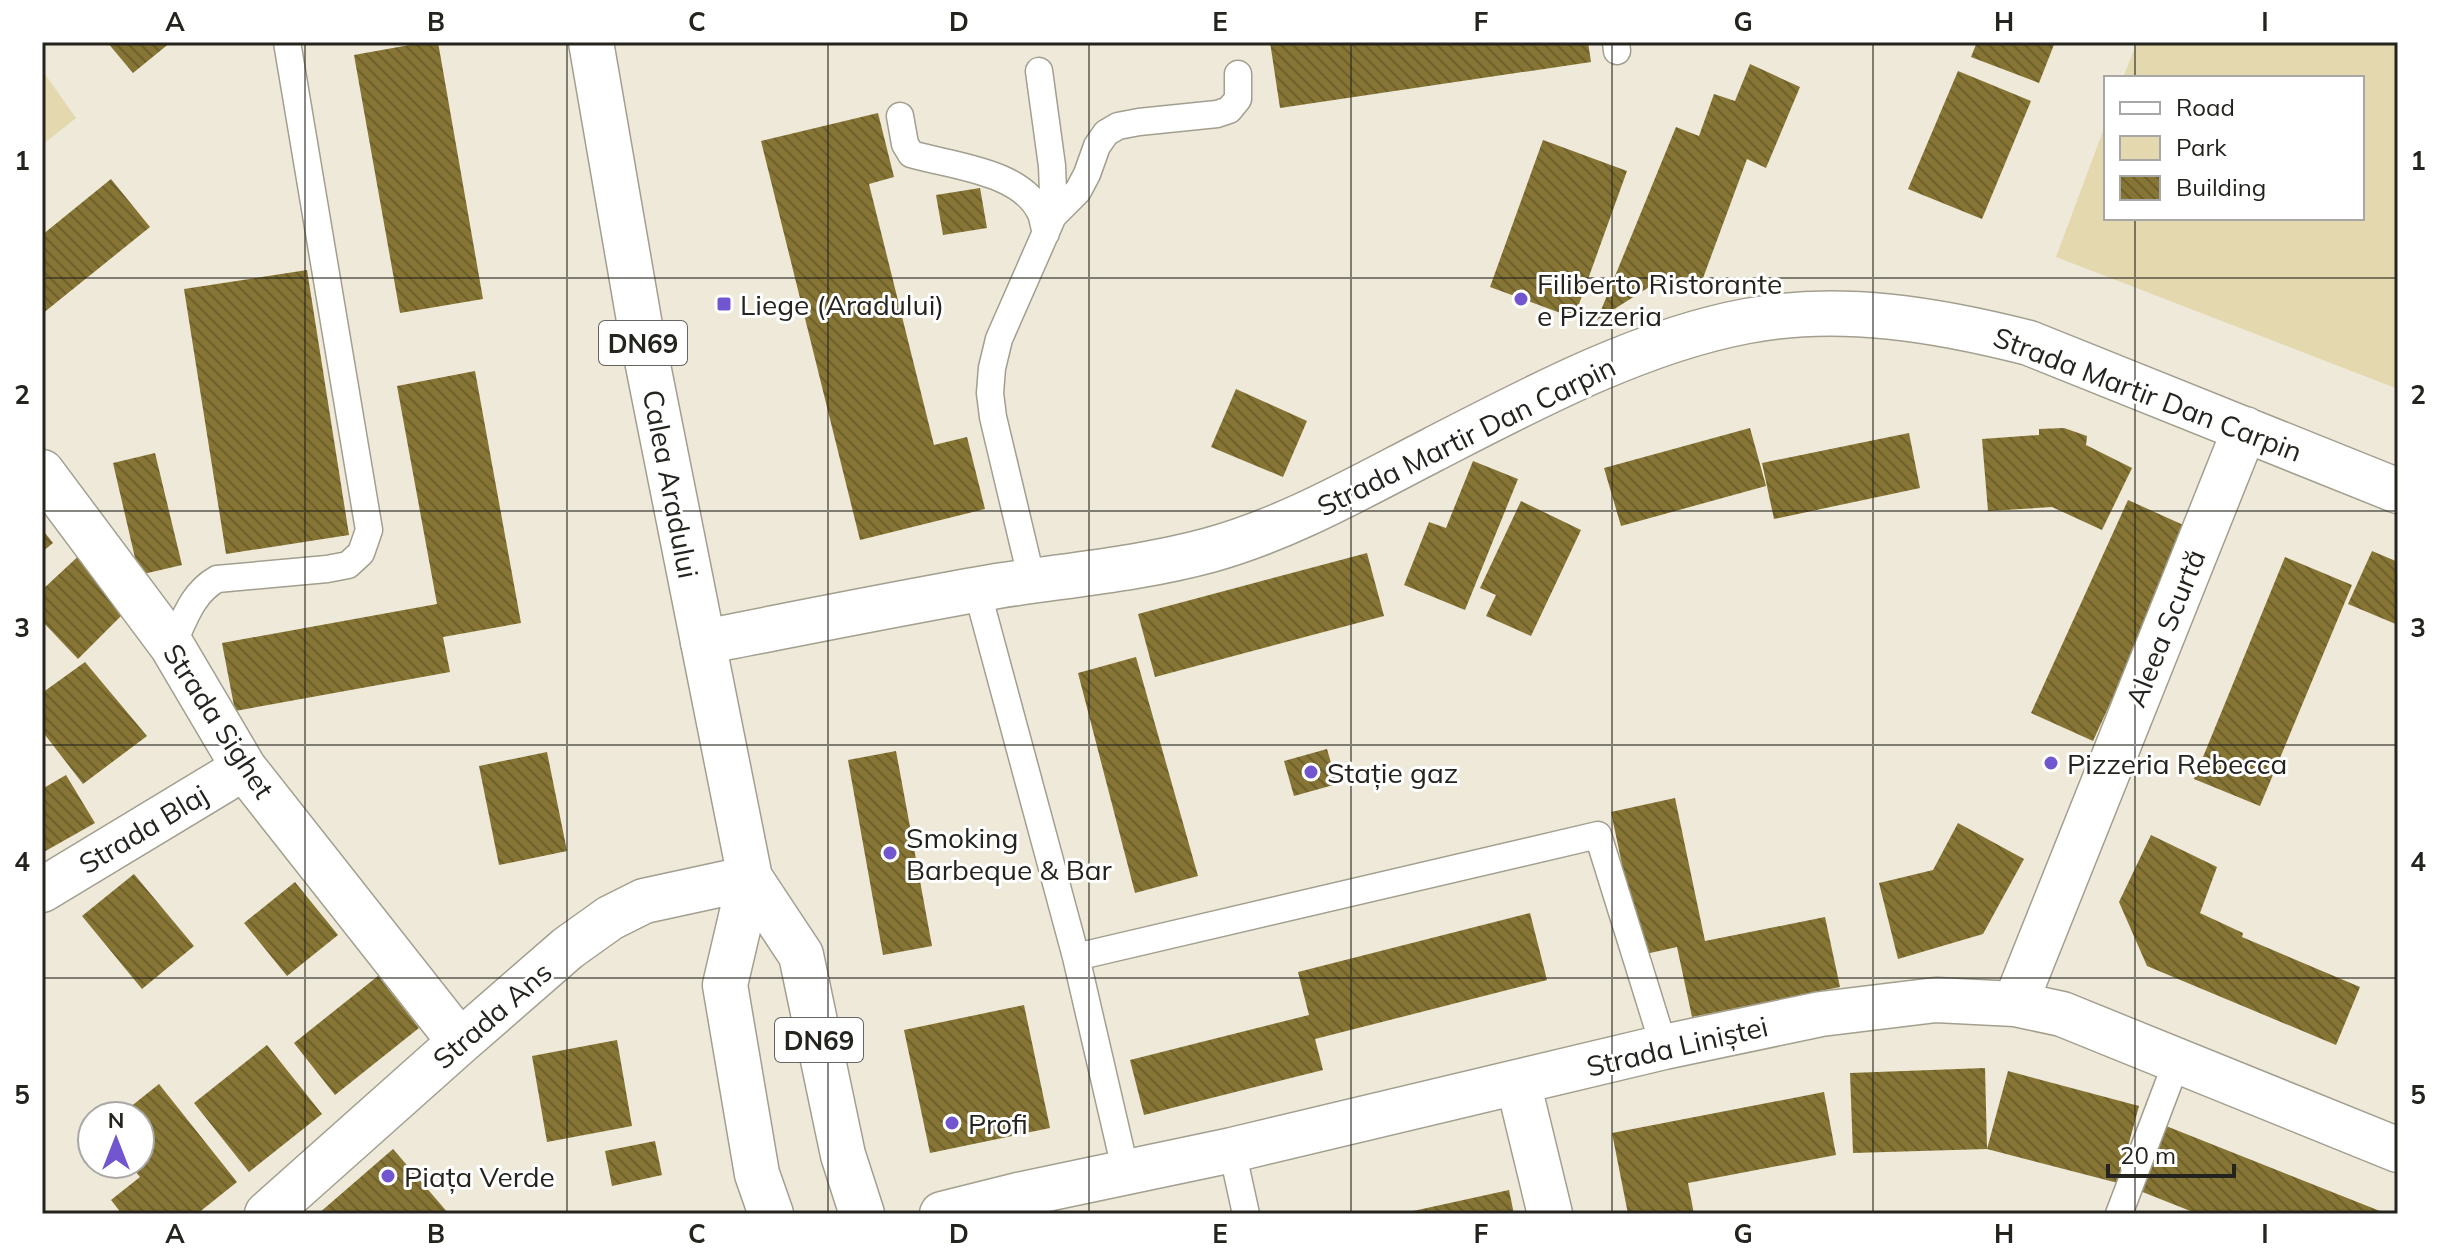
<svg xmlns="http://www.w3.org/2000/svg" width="2440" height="1256" font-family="Mulish,sans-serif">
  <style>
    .green { fill: #e4d9ae }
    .building { fill: url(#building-back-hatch) }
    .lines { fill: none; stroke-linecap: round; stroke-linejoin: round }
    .lane-casing { stroke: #a39f8f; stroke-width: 29 }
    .street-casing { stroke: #a39f8f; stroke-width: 47 }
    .primary-casing { stroke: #a39f8f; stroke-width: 47 }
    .lane { stroke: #fff; stroke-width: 26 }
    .street { stroke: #fff; stroke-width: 44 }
    .primary { stroke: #fff; stroke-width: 44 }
    .grid { fill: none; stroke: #25231d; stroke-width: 2; stroke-opacity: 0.55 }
    .poi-dot { fill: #7256d0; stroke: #fff; stroke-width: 3 }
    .labels { text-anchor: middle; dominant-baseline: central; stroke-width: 6; stroke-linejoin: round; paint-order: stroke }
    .shield { fill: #fff; stroke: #666561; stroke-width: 2 }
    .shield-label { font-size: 26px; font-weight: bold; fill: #25231d }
    .poi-label { font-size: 28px; fill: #25231d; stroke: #fff; text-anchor: start }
    .street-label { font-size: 28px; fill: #25231d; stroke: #fff }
    .neatline { fill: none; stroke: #25231d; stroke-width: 3 }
    .grid-label { font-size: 26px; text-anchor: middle; font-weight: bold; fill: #25231d }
  </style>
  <defs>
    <pattern id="building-back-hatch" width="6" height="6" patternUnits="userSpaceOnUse" patternTransform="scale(2)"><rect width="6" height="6" fill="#867534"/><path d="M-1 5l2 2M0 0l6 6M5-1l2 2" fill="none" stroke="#6d602b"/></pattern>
  </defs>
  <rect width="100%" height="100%" fill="#eee9d9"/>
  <path class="green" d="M2137,42H2398V389L2056,257L2106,123V218H2362V78H2123Z
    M42,70L76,118L42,145Z"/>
  <path class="building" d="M107,42H171L133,73Z
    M426,42H438L483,299L400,313L354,55Z
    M1270,42H1588L1591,62L1280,108Z
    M1977,42H2055L2039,83L1971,57Z
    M1750,64L1800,87L1766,168L1747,159L1699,289L1665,277L1597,320L1676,127L1699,136L1714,94L1735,101Z
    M1958,71L2031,101L1982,219L1908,189Z
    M878,113L894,177L869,184L934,445L967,437L985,509L860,540L761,141Z
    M1543,140L1627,171L1574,318L1490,287Z
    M111,179L150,227L42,314V235Z
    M980,188L987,228L943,235L936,195Z
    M307,270L349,535L226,554L184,289Z
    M475,371L521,623L443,637L450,672L235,711L222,643L437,604L397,386Z
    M1236,389L1307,421L1283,477L1211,447Z
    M1750,428L1766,486L1621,526L1604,468Z
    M2064,428L2087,436L2086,445L2132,468L2102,530L2052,507L1988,511L1982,439L2039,435V429Z
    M1909,433L1920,488L1774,519L1762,463Z
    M155,453L182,565L139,575L113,463Z
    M1473,461L1518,479L1465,610L1404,585L1429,522L1446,528Z
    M2128,500L2190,528L2093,741L2031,713Z
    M1521,501L1581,530L1531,636L1486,616L1496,595L1480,588Z
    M42,529L53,543L42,552Z
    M85,550L133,604L78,659L42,621V590Z
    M2372,551L2398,562V625L2348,604Z
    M1367,553L1384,616L1155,677L1138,614Z
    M2285,557L2352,585L2260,806L2194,779Z
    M1136,657L1198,876L1135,893L1078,673Z
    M85,662L147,736L83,784L42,731V693Z
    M1327,749L1337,784L1294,796L1284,761Z
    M896,751L932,946L883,955L848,760Z
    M547,752L567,851L499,865L479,766Z
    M66,775L95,823L42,853V789Z
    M1675,798L1705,941L1825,917L1840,987L1692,1017L1677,947L1641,955L1611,812Z
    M1958,823L2024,859L1983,934L1898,959L1879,883L1933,870Z
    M2151,835L2217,867L2200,913L2243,933L2242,937L2360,987L2336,1045L2147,966L2119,902Z
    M134,874L194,946L142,989L82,916Z
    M295,882L338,935L287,976L244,923Z
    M1530,913L1547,980L1315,1039L1323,1070L1144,1115L1130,1060L1309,1015L1298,972Z
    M378,976L419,1028L335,1095L294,1043Z
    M1024,1005L1050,1128L930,1153L904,1030Z
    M617,1040L632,1126L547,1142L532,1056Z
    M267,1045L322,1114L249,1172L194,1103Z
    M1985,1068L1987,1149L2008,1071L2139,1106L2118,1183L1987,1149L1853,1153L1850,1073Z
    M159,1084L237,1182L197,1214H122L111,1200L140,1177L129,1164H140V1116H119Z
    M1824,1092L1836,1155L1688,1183L1694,1214H1628L1612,1133Z
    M2166,1126L2380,1211L2379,1214H2198L2140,1191Z
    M655,1141L662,1175L612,1186L605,1151Z
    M393,1149L449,1214H318Z
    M1509,1190L1514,1214H1404V1213Z"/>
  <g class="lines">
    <defs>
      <path id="lane" d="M1616,42L1617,51
        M900,116L905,144L911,154C951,166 1023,171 1041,214C1043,219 1044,227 1046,233L1053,192L1052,166L1039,71
        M1032,581L993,417L990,393L992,368L999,339L1053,216L1078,191L1087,174L1097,146L1106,133L1118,126L1139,122L1217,114L1229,110L1238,99V74
        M977,590L1076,957L1126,1173
        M172,646C184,620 192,593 217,579L327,569L348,565L361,553L369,530L287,42
        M1076,957L1598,835L1664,1047
        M1232,1150L1246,1214
        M2119,1214L2177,1061"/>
      <path id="street" d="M42,472L172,646L244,768L460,1042
        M703,642C801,623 899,603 997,586C1068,575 1140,569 1210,550C1289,528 1360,487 1432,450C1529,400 1639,341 1747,321C1840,303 1939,320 2029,343L2398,491
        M42,890L244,768
        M2015,1004L2245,429
        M1518,1082L1550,1214
        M267,1214L460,1042L568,948L610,918L644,901L750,878
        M942,1214L1018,1195L1232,1150L1664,1047L1821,1014L1936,1000L2015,1004L2062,1014L2398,1150"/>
      <path id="primary" d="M591,42L639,320L750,878L801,955L843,1155L862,1214
        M750,878L725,985L757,1174L771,1214"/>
    </defs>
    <use href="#lane" class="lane-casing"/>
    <use href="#street" class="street-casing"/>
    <use href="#primary" class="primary-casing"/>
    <use href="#lane" class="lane"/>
    <use href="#street" class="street"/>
    <use href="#primary" class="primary"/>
  </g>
  <path class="grid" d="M305,42V1214M567,42V1214M828,42V1214M1089,42V1214M1351,42V1214M1612,42V1214M1873,42V1214M2135,42V78M2135,218V1214M42,278H2398M42,511H2398M42,745H2398M42,978H2398"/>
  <g class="poi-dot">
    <circle cx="1521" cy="299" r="8"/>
    <rect x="716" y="296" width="16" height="16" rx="4"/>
    <circle cx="2051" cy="763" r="8"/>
    <circle cx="1311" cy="772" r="8"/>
    <circle cx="890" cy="853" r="8"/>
    <circle cx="952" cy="1123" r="8"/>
    <circle cx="388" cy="1176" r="8"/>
  </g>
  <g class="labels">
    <g class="shield">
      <rect x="599" y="321" width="88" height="44" rx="6"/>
      <rect x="775" y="1018" width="88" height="44" rx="6"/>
    </g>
    <g class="shield-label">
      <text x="643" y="343">DN69</text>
      <text x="819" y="1040">DN69</text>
    </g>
    <g class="poi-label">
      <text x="1537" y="283">Filiberto Ristorante<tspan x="1537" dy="32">e Pizzeria</tspan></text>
      <text x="740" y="304">Liege (Aradului)</text>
      <text x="2067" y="763">Pizzeria Rebecca</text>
      <text x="1327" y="772">Stație gaz</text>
      <text x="906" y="837">Smoking<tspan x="906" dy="32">Barbeque &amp; Bar</tspan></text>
      <text x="968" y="1123">Profi</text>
      <text x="404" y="1176">Piața Verde</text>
    </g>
    <g class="street-label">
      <text transform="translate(2148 394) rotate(21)">Strada Martir Dan Carpin</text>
      <text transform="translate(1466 436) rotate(-26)">Strada Martir Dan Carpin</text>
      <text transform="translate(671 484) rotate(79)">Calea Aradului</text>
      <text transform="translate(2165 628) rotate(-68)">Aleea Scurtă</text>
      <text transform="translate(219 721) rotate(57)">Strada Sighet</text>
      <text transform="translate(143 829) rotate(-31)">Strada Blaj</text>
      <text transform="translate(492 1015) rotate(-41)">Strada Ans</text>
      <text transform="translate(1677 1046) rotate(-13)">Strada Liniștei</text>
    </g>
  </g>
  <rect width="2440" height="1256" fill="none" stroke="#ffffff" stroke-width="88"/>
  <rect x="2104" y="76" width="260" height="144" fill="#ffffff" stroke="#a8a7a5" stroke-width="2"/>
  <rect x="2120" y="102" width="40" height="12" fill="#ffffff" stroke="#a8a7a5" stroke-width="2"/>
  <text x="2176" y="116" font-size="24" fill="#25231d">Road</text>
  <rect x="2120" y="136" width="40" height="24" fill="#e4d9ae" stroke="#a8a7a5" stroke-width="2"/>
  <text x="2176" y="156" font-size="24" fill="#25231d">Park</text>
  <rect x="2120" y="176" width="40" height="24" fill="url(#building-back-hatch)" stroke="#a8a7a5" stroke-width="2"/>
  <text x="2176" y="196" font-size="24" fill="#25231d">Building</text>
  <g transform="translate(116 1140)"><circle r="38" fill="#ffffff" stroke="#a8a7a5" stroke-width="2"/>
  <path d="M0-6L14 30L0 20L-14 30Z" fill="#7256d0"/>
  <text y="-12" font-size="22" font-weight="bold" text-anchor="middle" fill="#25231d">N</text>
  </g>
  <path d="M2108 1164v12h126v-12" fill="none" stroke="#25231d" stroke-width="4"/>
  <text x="2120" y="1164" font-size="24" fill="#25231d" stroke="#ffffff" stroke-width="6" paint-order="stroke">20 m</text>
  <rect x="44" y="44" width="2352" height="1168" class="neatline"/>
  <g class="grid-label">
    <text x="175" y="31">A</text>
    <text x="436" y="31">B</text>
    <text x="697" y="31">C</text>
    <text x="959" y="31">D</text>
    <text x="1220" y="31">E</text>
    <text x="1481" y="31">F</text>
    <text x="1743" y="31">G</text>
    <text x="2004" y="31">H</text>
    <text x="2265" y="31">I</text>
    <text x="22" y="170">1</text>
    <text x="2418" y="170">1</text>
    <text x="22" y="404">2</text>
    <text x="2418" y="404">2</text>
    <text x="22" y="637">3</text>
    <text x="2418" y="637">3</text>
    <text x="22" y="871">4</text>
    <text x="2418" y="871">4</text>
    <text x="22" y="1104">5</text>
    <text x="2418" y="1104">5</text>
    <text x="175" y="1243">A</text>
    <text x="436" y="1243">B</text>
    <text x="697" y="1243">C</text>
    <text x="959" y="1243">D</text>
    <text x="1220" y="1243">E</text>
    <text x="1481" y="1243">F</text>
    <text x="1743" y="1243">G</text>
    <text x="2004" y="1243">H</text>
    <text x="2265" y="1243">I</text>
  </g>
</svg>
